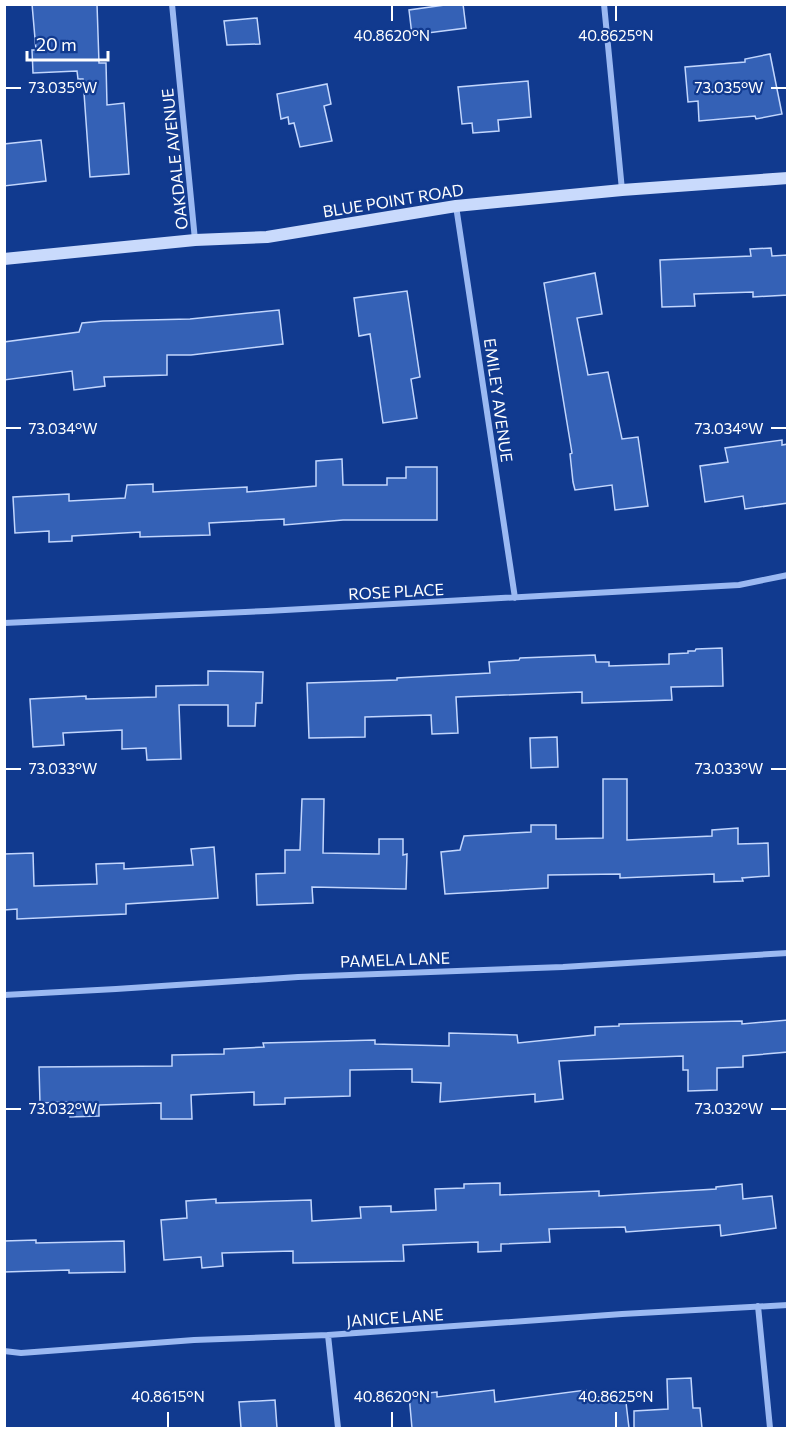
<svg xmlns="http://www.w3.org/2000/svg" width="792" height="1433" font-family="Commissioner,sans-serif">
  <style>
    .building { fill: #3461b6; stroke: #c2d6fd; stroke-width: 1.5 }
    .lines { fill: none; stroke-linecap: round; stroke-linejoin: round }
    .street { stroke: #9bb9f2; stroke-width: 6 }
    .secondary { stroke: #c9dafc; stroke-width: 12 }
    .ticks { fill: none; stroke: #fff; stroke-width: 2 }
    .labels { text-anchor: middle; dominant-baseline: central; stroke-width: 4.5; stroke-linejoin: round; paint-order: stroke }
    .street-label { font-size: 16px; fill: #fff; stroke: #113a8f }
    .ticks-label { font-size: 15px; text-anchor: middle; fill: #fff; stroke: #113a8f; stroke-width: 4.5; stroke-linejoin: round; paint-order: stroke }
  </style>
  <rect width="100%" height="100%" fill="#113a8f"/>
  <path class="building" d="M32,4H97L99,63H106L107,105L124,103L129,174L90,177L83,79H78L77,71L33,73L32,50H36Z
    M452,4H463L466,28L412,35L409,10Z
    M257,18L260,44L227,45L224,21Z
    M770,54L782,114L756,119L755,116L699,121L698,101L688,102L685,67L745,62V59Z
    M528,81L531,117L498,120L499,131L473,133L472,123L462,124L458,87Z
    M327,84L331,104L324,106L332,141L300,147L294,123L289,124L288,117L281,119L277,94Z
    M41,140L46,181L4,186V144Z
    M771,248L772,256L788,255V295L753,297V292L694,294L695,306L662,307L660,260L751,256L750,249Z
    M595,273L602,314L577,318L588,375L608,372L622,439L638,437L648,506L615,510L612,485L575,490L573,482L570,454L572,453L544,283Z
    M407,291L420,377L411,379L417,418L383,423L370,334L359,336L354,298Z
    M279,310L283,344L191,355H167V375L104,377L105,386L74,390L72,371L4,380V342L79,332L82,323L103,321L190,319Z
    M782,440V445L788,444V503L745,509L743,496L705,502L700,466L728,462L725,448Z
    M342,459L343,485H387V478H406V467H437V520H343L284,525V519L209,523L210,535L140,537V532L72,536V541L49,542V531L15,533L13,497L69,494V501L125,498L127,485L153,484V492L247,487V492L316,486V461Z
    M722,648L723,686L671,687L672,700L582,703V692L456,697L458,733L432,734L431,715L365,717V737L309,738L307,683L397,680V678L490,673L489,662L519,660L520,658L595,655L596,662H609V666L669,664V654L688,653V651H695L696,649Z
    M208,671L263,672L262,703H256L255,726H228V705H179L181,759L147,760L146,748L122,749V730L63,733L64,745L33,747L30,699L86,696V699L156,697V686L208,685Z
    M557,737L558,767L531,768L530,738Z
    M603,779H627V840L712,836V830L738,828V844L768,843L769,876L742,878L743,881L714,882V874L620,878V874L548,875V888L445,894L441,852L460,850L464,836L531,832V825H556V839L603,838Z
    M302,799H324L323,853L379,854V839H403V855L407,854L406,889L312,887L313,903L257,905L256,874L285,873V850H300Z
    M214,847L218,898L126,904V914L17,919V909L4,910V854L33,853L34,886L97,884L96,864L124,863V869L193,865L191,849Z
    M788,1020V1052L743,1056V1067L717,1068V1090L688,1091V1070H683V1056L559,1061L563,1099L535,1102V1094L440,1102L441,1083L412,1082V1069L350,1070V1096L285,1098V1104L254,1105V1092L191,1095L192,1119H161V1103L99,1105V1116L70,1117L69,1102L40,1103L39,1067L172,1066V1055L224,1054V1049L264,1047L263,1043L375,1040V1044L449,1046V1033L517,1035L518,1043L595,1035V1027L619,1026V1024L742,1021V1024Z
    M500,1183V1195L599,1191V1196L716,1189V1187L742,1184L743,1199L772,1196L776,1228L721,1236L720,1225L626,1232L625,1227L549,1229L550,1242L501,1244V1251L478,1252V1242L403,1245L404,1261L293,1263V1251L222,1253L223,1266L202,1268L201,1257L164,1260L161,1220L187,1218L186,1201L216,1199V1203L311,1200L312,1221L361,1218L360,1207L391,1206V1212L436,1210L435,1189L464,1188V1184Z
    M36,1240V1243L124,1241L125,1272L69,1273V1270L4,1272V1241Z
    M691,1378L693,1408H700L702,1428H634V1411L668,1409L667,1379Z
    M494,1390L495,1402L586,1390L587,1398L625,1394L629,1428H412L409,1395L437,1392V1397Z
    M275,1400L277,1428H241L239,1402Z"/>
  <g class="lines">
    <path class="street" d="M172,4L195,240
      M604,4L622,190
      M456,206L515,598
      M4,623L267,611L739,585L788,575
      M4,995L116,989L298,977L563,967L788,953
      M758,1306L770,1428
      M328,1335L338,1428
      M4,1351L21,1353L194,1340L328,1335L622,1314L788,1305"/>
    <path class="secondary" d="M4,259L195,240L267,237L456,206L622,190L788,178"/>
  </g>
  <path class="ticks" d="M392,6V21M616,6V21M6,88H21M771,88H786M6,428H21M771,428H786M6,769H21M771,769H786M6,1109H21M771,1109H786M168,1412V1427M392,1412V1427M616,1412V1427"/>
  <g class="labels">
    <g class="street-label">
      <text transform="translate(174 159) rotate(-96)">OAKDALE AVENUE</text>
      <text transform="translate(393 200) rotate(-9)">BLUE POINT ROAD</text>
      <text transform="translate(499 400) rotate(82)">EMILEY AVENUE</text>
      <text transform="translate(396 591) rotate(-3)">ROSE PLACE</text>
      <text transform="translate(395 959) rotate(-2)">PAMELA LANE</text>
      <text transform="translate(395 1317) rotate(-4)">JANICE LANE</text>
    </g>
  </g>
  <g class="ticks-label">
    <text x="392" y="41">40.8620°N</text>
    <text x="616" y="41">40.8625°N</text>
    <text x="729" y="93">73.035°W</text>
    <text x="63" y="93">73.035°W</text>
    <text x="729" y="434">73.034°W</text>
    <text x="63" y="434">73.034°W</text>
    <text x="729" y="774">73.033°W</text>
    <text x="63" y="774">73.033°W</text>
    <text x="729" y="1114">73.032°W</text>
    <text x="63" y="1114">73.032°W</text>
    <text x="168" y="1402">40.8615°N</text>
    <text x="392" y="1402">40.8620°N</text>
    <text x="616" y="1402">40.8625°N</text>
  </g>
  <rect width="792" height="1433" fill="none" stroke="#ffffff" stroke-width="12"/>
  <path d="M27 51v9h81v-9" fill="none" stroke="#ffffff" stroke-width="3"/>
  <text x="36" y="51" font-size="18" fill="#ffffff" stroke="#113a8f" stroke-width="4.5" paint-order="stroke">20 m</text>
</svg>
